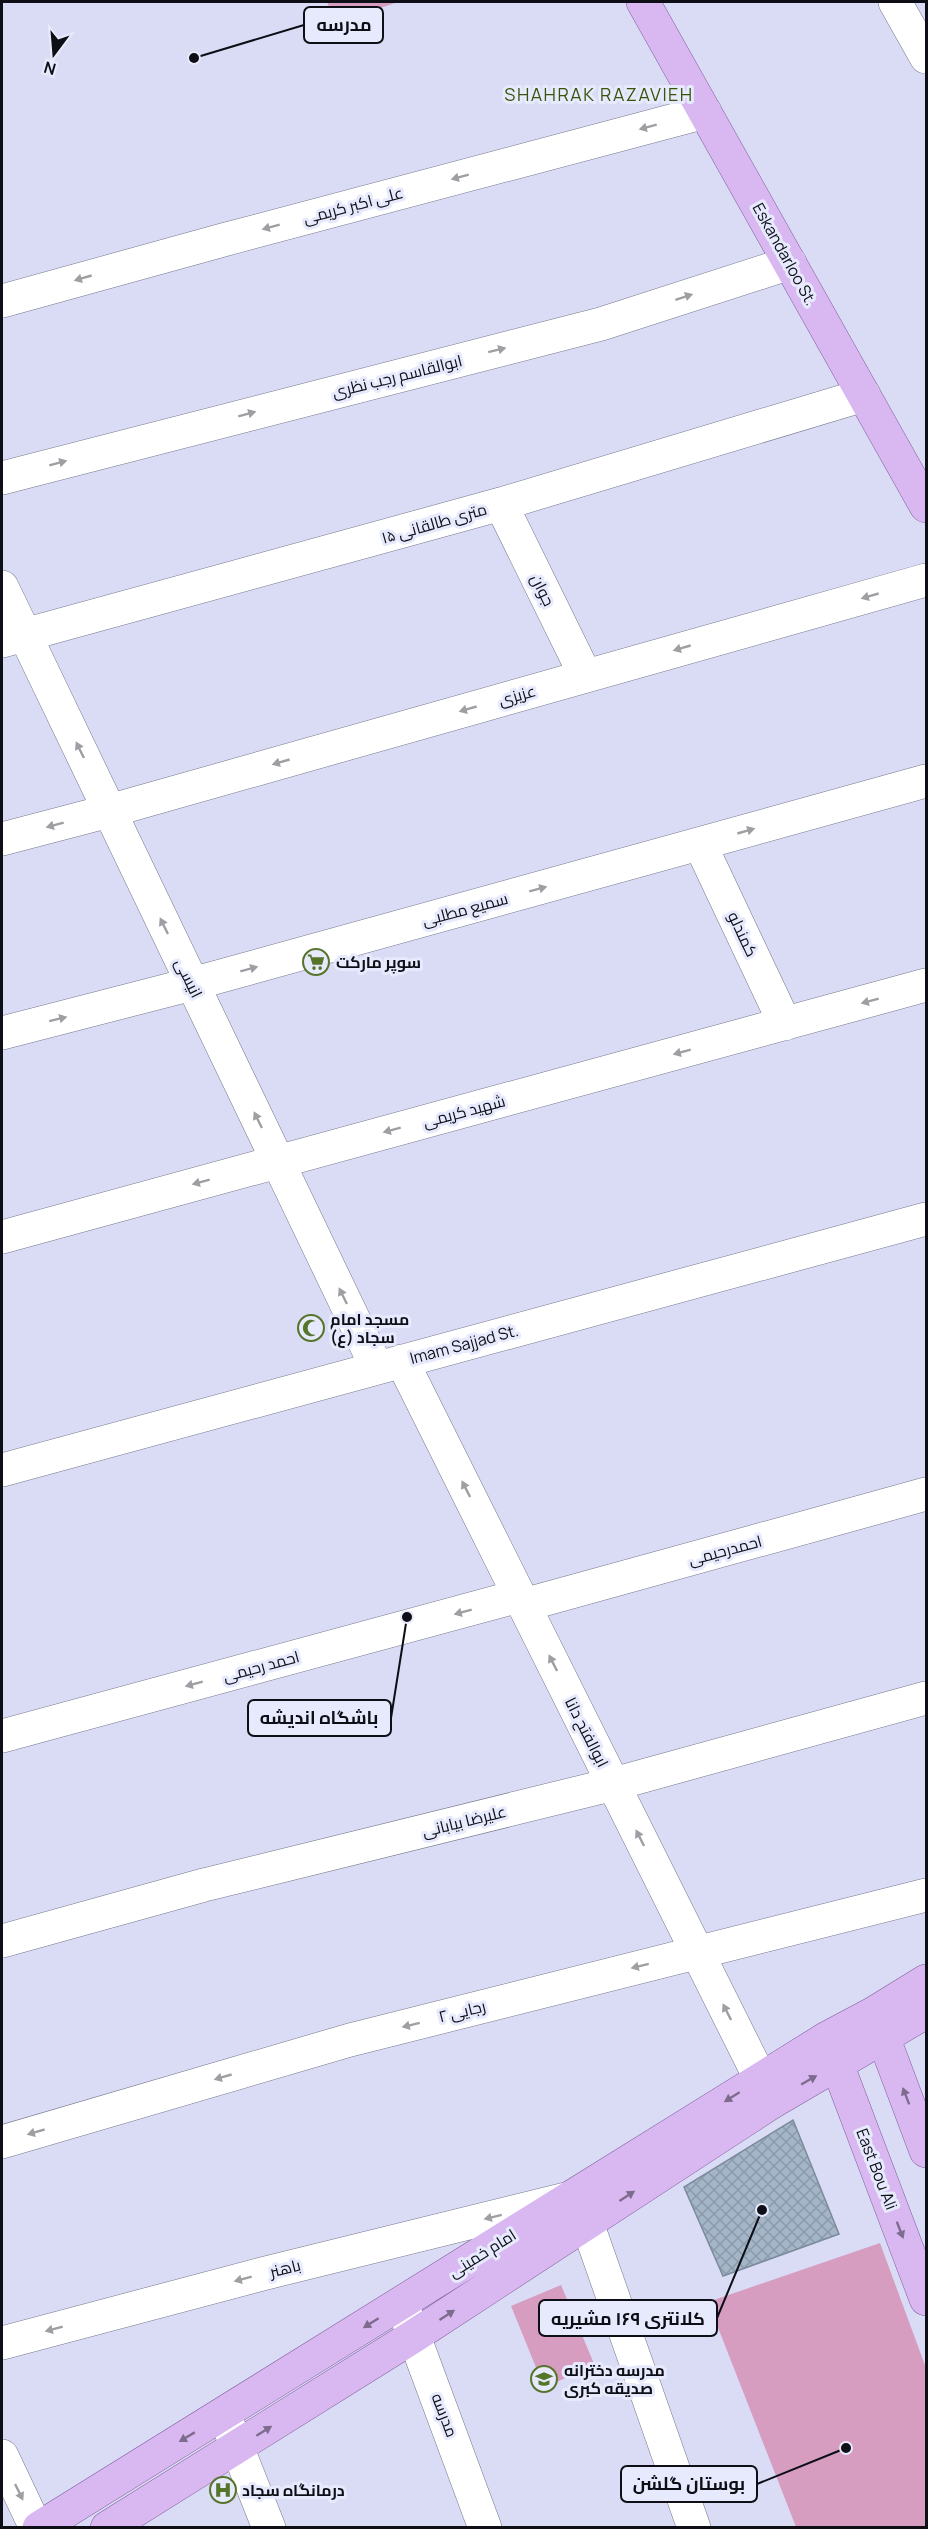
<svg xmlns="http://www.w3.org/2000/svg" width="928" height="2529" font-family="Manrope,Cairo,sans-serif">
  <style>
    .green { fill: #d69dc1 }
    .building { fill: url(#building-cross-hatch); stroke: #7a8b9c; stroke-width: 1.5 }
    .lines { fill: none; stroke-linecap: round; stroke-linejoin: round }
    .minor-casing { stroke: #75788d; stroke-width: 34 }
    .major-casing { stroke: #815e9e; stroke-width: 34 }
    .minor { stroke: #fff; stroke-width: 33 }
    .major { stroke: #d9b8f1; stroke-width: 33 }
    .oneway { fill: #9e9fa2 }
    .oneway2 { fill: #7d6c8e }
    .labels { text-anchor: middle; dominant-baseline: central; stroke-width: 6; stroke-linejoin: round; paint-order: stroke }
    .street-label { font-size: 16px; fill: #0d0e16; stroke: #e7eafd }
    .poi-label { font-size: 16px; font-weight: bold; fill: #0d0e16; stroke: #e7eafd; text-anchor: start }
    .neighbourhood-label { font-size: 18px; letter-spacing: 1.5px; fill: #39530b; stroke: #e7eafd }
    .leader { fill: none; stroke: #0d0e16; stroke-width: 2 }
    .callout-dot { fill: #0d0e16; stroke: #e7eafd; stroke-width: 2 }
    .callout { fill: #e7eafd; stroke: #0d0e16; stroke-width: 2 }
    .callout-label { font-size: 18px; text-anchor: middle; font-weight: bold; fill: #0d0e16 }
  </style>
  <defs>
    <pattern id="building-cross-hatch" width="8" height="8" patternUnits="userSpaceOnUse" patternTransform="scale(1.5)"><rect width="8" height="8" fill="#a3b5c7"/><path d="M0 0l8 8M0 8l8-8" fill="none" stroke="#8b9aaa"/></pattern>
  </defs>
  <rect width="100%" height="100%" fill="#d9dcf4"/>
  <path class="green" d="M327,2H398L336,23Z
    M880,2243L926,2368V2527H796L708,2302Z
    M561,2285L595,2366L544,2387L511,2306Z"/>
  <path class="building" d="M793,2120L839,2234L723,2276L684,2187Z"/>
  <g class="lines">
    <defs>
      <path id="minor" d="M895,2L926,57
        M2,301L223,240L705,112
        M2,478L601,324L790,263
        M501,504L585,675
        M2,587L377,1368
        M2,641L501,504L864,395
        M2,839L109,811L926,580
        M700,844L785,1024
        M2,1033L192,984L926,781
        M2,1237L926,985
        M402,1361L772,2102
        M2,1470L926,1219
        M524,1605L926,1494
        M2,1736L519,1596
        M2,1941L204,1885L614,1784L926,1698
        M2,2142L350,2040L926,1895
        M402,2304L485,2528
        M2,2343L262,2274L570,2198L587,2223L694,2528
        M224,2414L269,2528
        M2,2456L36,2528"/>
      <path id="major" d="M643,2L926,506
        M876,2018L926,2151
        M829,2043L926,2299
        M39,2528L827,2038L874,2013L926,1981
        M107,2528L414,2336L772,2102L926,2012"/>
    </defs>
    <use href="#minor" class="minor-casing"/>
    <use href="#major" class="major-casing"/>
    <use href="#minor" class="minor"/>
    <use href="#major" class="major"/>
  </g>
  <defs><path id="oneway-solid" d="M-6-.8H1V-3.2L6.5 0L1 3.2V.8H-6Z" transform="scale(1.5)"/></defs>
  <g class="oneway">
    <use href="#oneway-solid" transform="translate(648 127) rotate(165)"/>
    <use href="#oneway-solid" transform="translate(460 177) rotate(165)"/>
    <use href="#oneway-solid" transform="translate(271 227) rotate(165)"/>
    <use href="#oneway-solid" transform="translate(83 278) rotate(164)"/>
    <use href="#oneway-solid" transform="translate(684 297) rotate(-18)"/>
    <use href="#oneway-solid" transform="translate(497 350) rotate(-14)"/>
    <use href="#oneway-solid" transform="translate(247 414) rotate(-15)"/>
    <use href="#oneway-solid" transform="translate(58 463) rotate(-15)"/>
    <use href="#oneway-solid" transform="translate(870 596) rotate(164)"/>
    <use href="#oneway-solid" transform="translate(682 648) rotate(164)"/>
    <use href="#oneway-solid" transform="translate(468 709) rotate(164)"/>
    <use href="#oneway-solid" transform="translate(80 750) rotate(-116)"/>
    <use href="#oneway-solid" transform="translate(281 762) rotate(164)"/>
    <use href="#oneway-solid" transform="translate(55 825) rotate(165)"/>
    <use href="#oneway-solid" transform="translate(746 831) rotate(-16)"/>
    <use href="#oneway-solid" transform="translate(538 889) rotate(-15)"/>
    <use href="#oneway-solid" transform="translate(164 926) rotate(-116)"/>
    <use href="#oneway-solid" transform="translate(249 969) rotate(-15)"/>
    <use href="#oneway-solid" transform="translate(870 1001) rotate(165)"/>
    <use href="#oneway-solid" transform="translate(58 1019) rotate(-14)"/>
    <use href="#oneway-solid" transform="translate(682 1052) rotate(165)"/>
    <use href="#oneway-solid" transform="translate(258 1120) rotate(-116)"/>
    <use href="#oneway-solid" transform="translate(392 1130) rotate(165)"/>
    <use href="#oneway-solid" transform="translate(201 1182) rotate(165)"/>
    <use href="#oneway-solid" transform="translate(343 1296) rotate(-116)"/>
    <use href="#oneway-solid" transform="translate(466 1489) rotate(-117)"/>
    <use href="#oneway-solid" transform="translate(463 1612) rotate(165)"/>
    <use href="#oneway-solid" transform="translate(553 1663) rotate(-117)"/>
    <use href="#oneway-solid" transform="translate(194 1684) rotate(165)"/>
    <use href="#oneway-solid" transform="translate(640 1838) rotate(-117)"/>
    <use href="#oneway-solid" transform="translate(640 1966) rotate(166)"/>
    <use href="#oneway-solid" transform="translate(727 2012) rotate(-117)"/>
    <use href="#oneway-solid" transform="translate(411 2025) rotate(166)"/>
    <use href="#oneway-solid" transform="translate(223 2077) rotate(164)"/>
    <use href="#oneway-solid" transform="translate(36 2132) rotate(164)"/>
    <use href="#oneway-solid" transform="translate(493 2217) rotate(166)"/>
    <use href="#oneway-solid" transform="translate(243 2279) rotate(165)"/>
    <use href="#oneway-solid" transform="translate(54 2329) rotate(165)"/>
    <use href="#oneway-solid" transform="translate(19 2492) rotate(64)"/>
  </g>
  <g class="oneway2">
    <use href="#oneway-solid" transform="translate(809 2080) rotate(-30)"/>
    <use href="#oneway-solid" transform="translate(906 2096) rotate(-111)"/>
    <use href="#oneway-solid" transform="translate(732 2097) rotate(148)"/>
    <use href="#oneway-solid" transform="translate(627 2196) rotate(-33)"/>
    <use href="#oneway-solid" transform="translate(900 2230) rotate(69)"/>
    <use href="#oneway-solid" transform="translate(447 2315) rotate(-33)"/>
    <use href="#oneway-solid" transform="translate(371 2323) rotate(148)"/>
    <use href="#oneway-solid" transform="translate(264 2431) rotate(-32)"/>
    <use href="#oneway-solid" transform="translate(187 2437) rotate(149)"/>
  </g>
  <defs>
    <symbol id="supermarket-ring" viewBox="-11 -11 22 22"><circle r="9.5" fill="#e7eafd" stroke="#56742a" stroke-width="1.5"/><path d="M-6-5.5h2.5l.6 2H6L4.5 2H-2.5L-4.4-4H-6ZM-1.5 3.2a1.3 1.3 0 1 0 .1 0ZM3 3.2a1.3 1.3 0 1 0 .1 0Z" fill="#56742a"/></symbol>
    <symbol id="mosque-ring" viewBox="-11 -11 22 22"><circle r="9.5" fill="#e7eafd" stroke="#56742a" stroke-width="1.5"/><path d="M3.5-4.9A6 6 0 1 0 3.5 4.9A5 5 0 1 1 3.5-4.9Z" fill="#56742a"/></symbol>
    <symbol id="school-ring" viewBox="-11 -11 22 22"><circle r="9.5" fill="#e7eafd" stroke="#56742a" stroke-width="1.5"/><path d="M0-5L7-2L0 1L-7-2ZM-4 1L0 2.5L4 1V4Q0 6-4 4Z" fill="#56742a"/></symbol>
    <symbol id="hospital-ring" viewBox="-11 -11 22 22"><circle r="9.5" fill="#e7eafd" stroke="#56742a" stroke-width="1.5"/><path d="M-5-5h3v3.5h4V-5h3V5h-3V1.5h-4V5h-3Z" fill="#56742a"/></symbol>
  </defs>
  <g fill-rule="evenodd">
    <use href="#supermarket-ring" x="301" y="947" width="30" height="30"/>
    <use href="#mosque-ring" x="296" y="1313" width="30" height="30"/>
    <use href="#school-ring" x="529" y="2364" width="30" height="30"/>
    <use href="#hospital-ring" x="208" y="2475" width="30" height="30"/>
  </g>
  <g class="labels">
    <g class="street-label">
      <text transform="translate(353 205) rotate(-15)">علی اکبر کریمی</text>
      <text transform="translate(785 254) rotate(61)">Eskandarloo St.</text>
      <text transform="translate(397 376) rotate(-14)">ابوالقاسم رجب نظری</text>
      <text transform="translate(434 523) rotate(-16)">۱۵ متری طالقانی</text>
      <text transform="translate(543 590) rotate(64)">جوان</text>
      <text transform="translate(517 695) rotate(-16)">عزیزی</text>
      <text transform="translate(465 909) rotate(-15)">سمیع مطلبی</text>
      <text transform="translate(743 934) rotate(65)">کمندلو</text>
      <text transform="translate(189 978) rotate(64)">انیسی</text>
      <text transform="translate(464 1111) rotate(-15)">شهید کریمی</text>
      <text transform="translate(464 1344) rotate(-15)">Imam Sajjad St.</text>
      <text transform="translate(725 1550) rotate(-15)">احمدرحیمی</text>
      <text transform="translate(261 1666) rotate(-15)">احمد رحیمی</text>
      <text transform="translate(587 1732) rotate(63)">ابوالفتح دانا</text>
      <text transform="translate(464 1821) rotate(-14)">علیرضا بیابانی</text>
      <text transform="translate(462 2011) rotate(-14)">رجایی ۲</text>
      <text transform="translate(877 2169) rotate(69)">East Bou Ali</text>
      <text transform="translate(482 2253) rotate(-32)">امام خمینی</text>
      <text transform="translate(285 2268) rotate(-14)">باهنر</text>
      <text transform="translate(445 2415) rotate(69)">مدرسه</text>
    </g>
    <g class="poi-label">
      <text x="336" y="962">سوپر مارکت</text>
      <text x="330" y="1319">مسجد امام<tspan x="330" dy="18">سجاد (ع)</tspan></text>
      <text x="564" y="2370">مدرسه دخترانه<tspan x="564" dy="18">صدیقه کبری</tspan></text>
      <text x="242" y="2490">درمانگاه سجاد</text>
    </g>
    <g class="neighbourhood-label">
      <text x="599" y="94">SHAHRAK RAZAVIEH</text>
    </g>
  </g>
  <path class="leader" d="M194 58L304 25M407 1617L391 1718M762 2210L717 2318M846 2448L757 2484"/>
  <g class="callout-dot">
    <circle cx="194" cy="58" r="6"/>
    <circle cx="407" cy="1617" r="6"/>
    <circle cx="762" cy="2210" r="6"/>
    <circle cx="846" cy="2448" r="6"/>
  </g>
  <g class="callout">
    <rect x="304" y="7" width="79" height="36" rx="6"/>
    <rect x="248" y="1700" width="143" height="36" rx="6"/>
    <rect x="539" y="2300" width="178" height="36" rx="6"/>
    <rect x="621" y="2466" width="136" height="36" rx="6"/>
  </g>
  <g class="callout-label">
    <text x="344" y="31">مدرسه</text>
    <text x="319" y="1724">باشگاه اندیشه</text>
    <text x="628" y="2325">کلانتری ۱۶۹ مشیریه</text>
    <text x="689" y="2490">بوستان گلشن</text>
  </g>
  <rect width="928" height="2529" fill="none" stroke="#0d0e16" stroke-width="6"/>
  <g transform="translate(54 54) rotate(196)" stroke="#e7eafd" stroke-width="4.5" paint-order="stroke">
  <path d="M0-4.5L10 22L0 15L-10 22Z" fill="#0d0e16"/>
  <text y="-9" font-size="16" font-weight="bold" text-anchor="middle" fill="#0d0e16">N</text>
  </g>
</svg>
